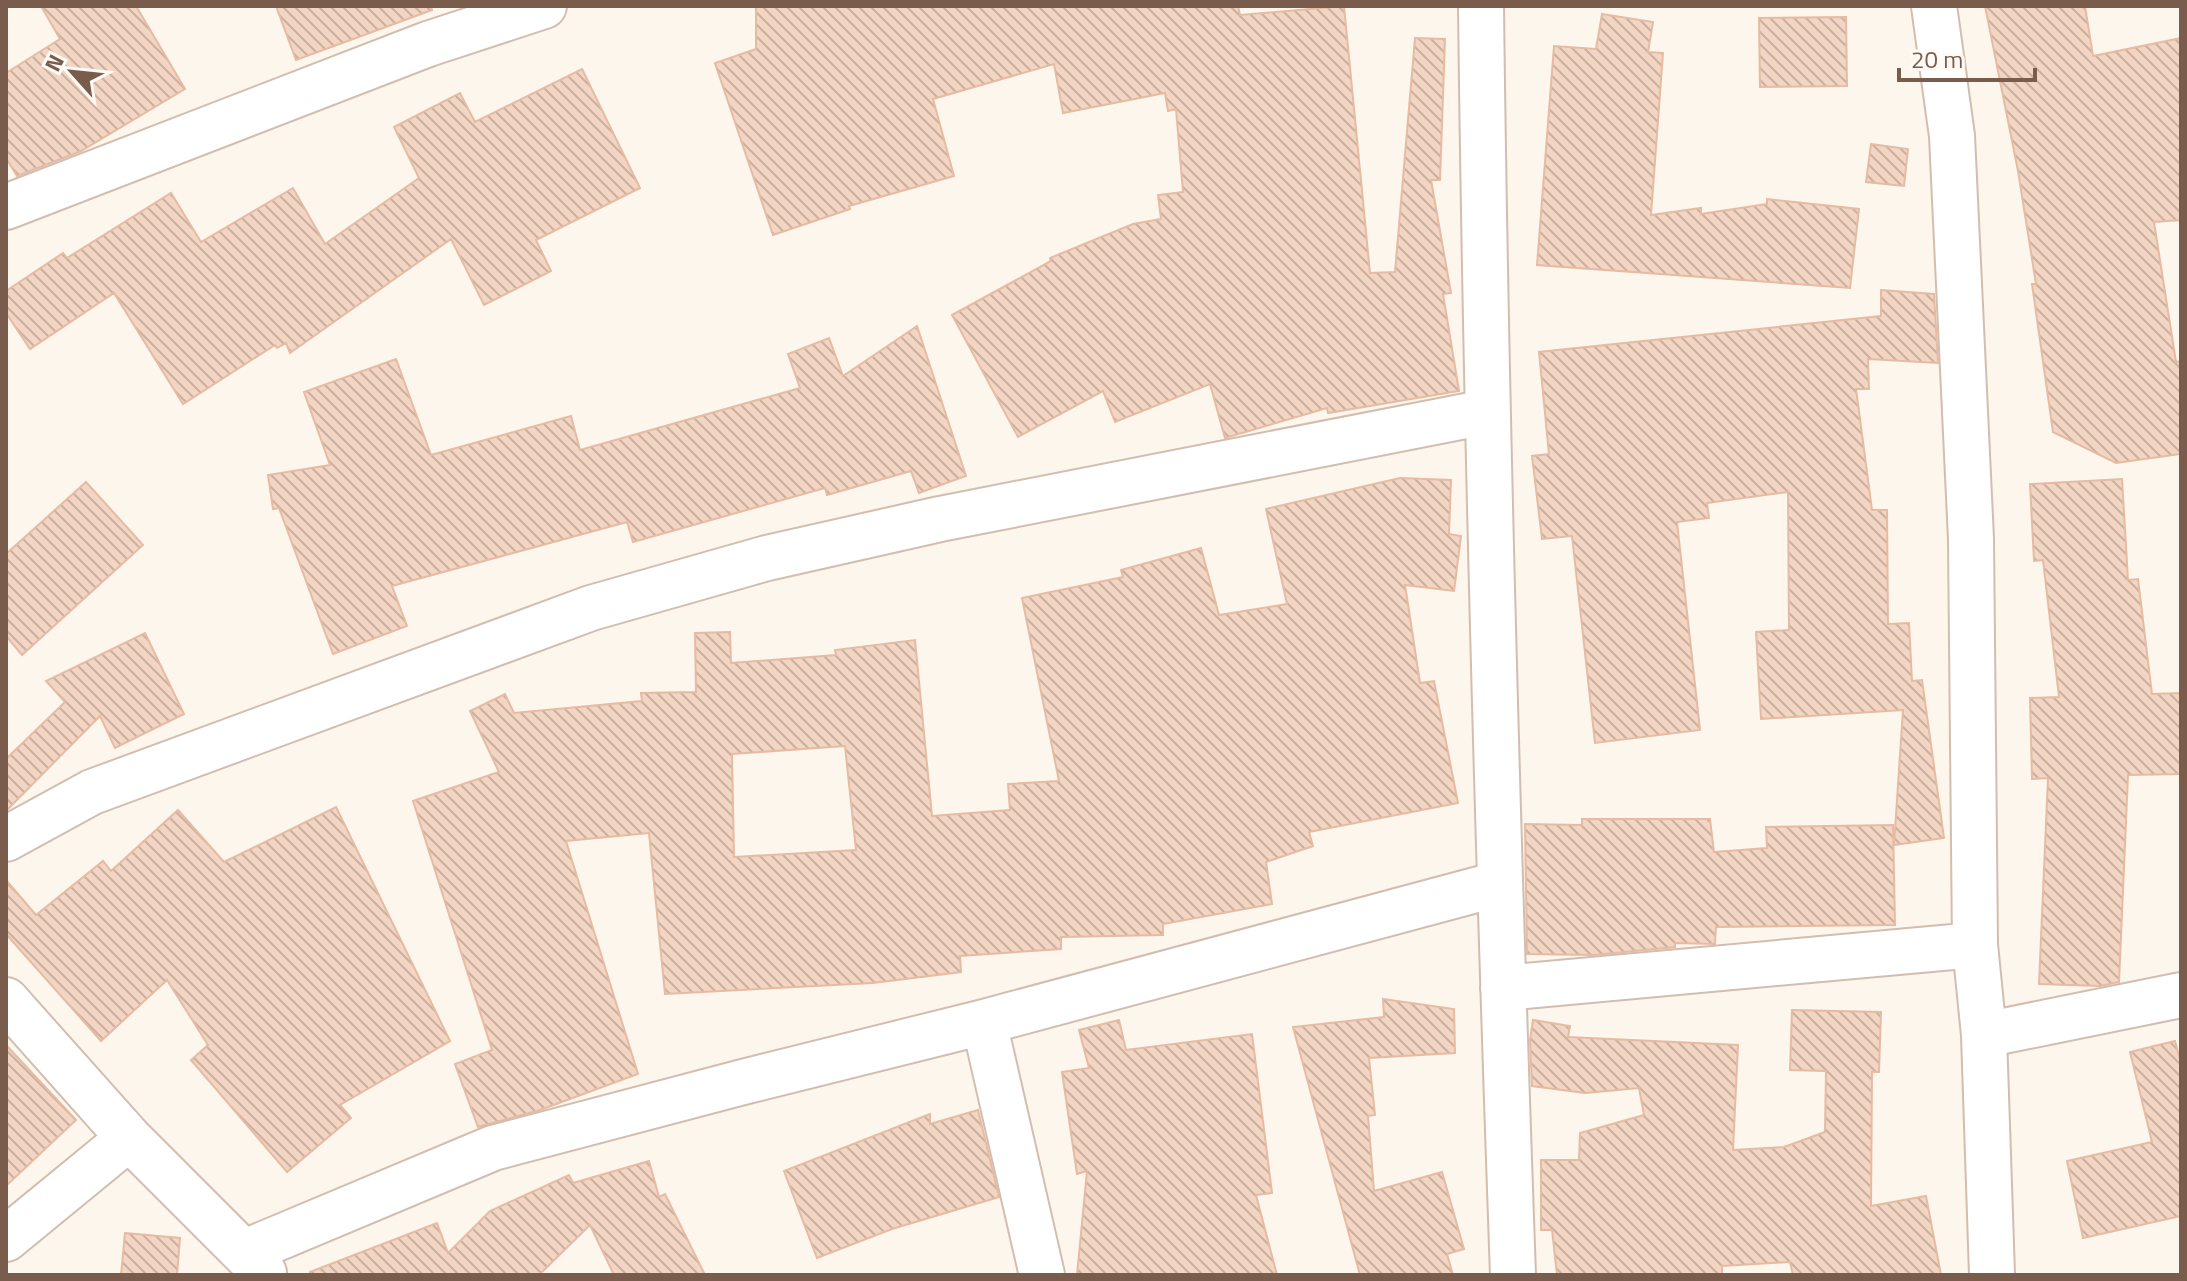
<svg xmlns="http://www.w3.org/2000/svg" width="2187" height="1281" font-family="'Titillium Web',sans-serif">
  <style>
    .building { fill: url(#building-back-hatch); stroke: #e6bba3; stroke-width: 2; fill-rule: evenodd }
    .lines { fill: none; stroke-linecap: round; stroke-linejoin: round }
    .minor-casing { stroke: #d1beb0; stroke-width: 48 }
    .minor { stroke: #fff; stroke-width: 44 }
  </style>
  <defs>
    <pattern id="building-back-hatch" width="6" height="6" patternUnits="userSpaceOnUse" patternTransform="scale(2)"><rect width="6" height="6" fill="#f3d5c3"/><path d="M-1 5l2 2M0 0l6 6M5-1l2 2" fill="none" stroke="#cab0a1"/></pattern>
  </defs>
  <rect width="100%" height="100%" fill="#fdf6ec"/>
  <path class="building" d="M41,6H136L185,89L81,151L17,176L6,158V73L60,39Z
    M276,6H431L432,10L296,60Z
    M756,6H1238L1240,15L1344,6L1370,273L1395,272L1415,38L1445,39L1440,180H1431L1451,293L1443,294L1459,391L1328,413L1327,408L1225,438L1210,384L1115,422L1103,391L1018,437L952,315L1051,261L1050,258L1133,224L1161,219L1158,195L1183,192L1176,109L1168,111L1165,93L1063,113L1054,64L933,99L954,176L849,206L850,209L773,235L715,63L756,49Z
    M1985,6H2085L2093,56L2181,38V220L2154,222L2176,362L2181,361V454L2116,463L2053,432L2032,284H2036L2018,171Z
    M1602,14L1653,22L1648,52L1663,53L1651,215L1701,208V214L1767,204V199L1859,209L1850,288L1537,265L1554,46L1596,49Z
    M1846,17L1847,86L1760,87L1759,18Z
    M582,69L640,188L536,240L551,271L484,305L451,239L290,353L286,343L277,348L275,345L183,404L114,293L30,349L6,313V291L63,253L67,258L171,193L201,242L293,188L325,244L419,178L394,127L460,93L475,122Z
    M1871,144L1908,149L1904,186L1866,182Z
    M1881,290L1934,294L1938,363L1868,359L1869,389H1856L1872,510H1887L1888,624L1909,623L1912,681L1922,680L1944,838L1894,845L1903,710L1761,719L1756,632L1789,630L1788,492L1707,503L1709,518L1677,522L1700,730L1595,743L1572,536L1542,539L1532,456L1549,454L1539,352L1881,316Z
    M917,326L966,476L919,493L911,471L827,495L825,488L633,542L627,522L392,586L407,626L333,654L279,508L273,509L268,475L330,465L304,392L396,359L431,455L571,416L580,450L800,388L788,354L829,338L843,376Z
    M1400,478L1451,480L1449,534L1461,536L1454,591L1405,585L1420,683L1434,681L1458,803L1309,832L1313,846L1266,862L1272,904L1163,924V935L1061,937V949L960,956L961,972L873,983L665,994L649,833L566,841L638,1074L540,1110L478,1127L455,1064L492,1050L413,801L499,772L470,711L505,694L514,713L642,701L641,693L696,692L695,633L730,632L731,663L836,655L835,650L915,640L932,816L1010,810L1008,784L1059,781L1022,598L1123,577L1121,570L1201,548L1219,615L1287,604L1266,509ZM845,746L856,850L734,857L732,754Z
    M2122,479L2128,580L2138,579L2152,694L2181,693V774L2128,775L2119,982L2100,986L2039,984L2048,778L2032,779L2030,698L2059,697L2043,560L2034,561L2030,484Z
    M86,482L143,545L22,655L6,636V554Z
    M145,633L184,714L115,748L100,716L6,811V759L65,702L46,681Z
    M336,807L450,1041L340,1105L351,1118L287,1172L191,1060L208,1045L167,980L101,1041L6,934V880L36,915L103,861L111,871L178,810L224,862Z
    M1582,819H1710L1714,852L1767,848L1766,827L1893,825L1895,925L1716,927L1715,944L1675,943V947L1594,955L1527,954L1525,824L1582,825Z
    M1383,999L1454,1009L1455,1053L1369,1058L1375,1115L1368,1116L1374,1191L1442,1172L1464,1249L1447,1254L1453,1275H1360L1293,1027L1384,1017Z
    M1792,1010L1881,1012L1879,1072H1872L1871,1206L1926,1196L1941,1275H1793L1790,1262L1722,1266V1275H1557L1552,1230H1541V1160H1579L1580,1133L1644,1115L1639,1088L1585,1093L1532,1086L1530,1040L1533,1020L1570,1026L1568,1037L1738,1045L1733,1150L1784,1147L1825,1132L1826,1071L1790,1070Z
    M1119,1020L1126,1050L1252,1034L1272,1193L1256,1195L1277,1275H1077L1087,1171L1077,1174L1062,1072L1089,1068L1079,1030Z
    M2175,1041L2181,1063V1216L2083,1238L2067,1161L2152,1142L2130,1052Z
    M6,1045L76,1120L6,1186Z
    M978,1110L999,1197L892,1229L817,1258L784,1171L930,1114V1124Z
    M649,1161L659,1197L665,1194L705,1275H614L590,1225L539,1275H310V1272L437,1223L448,1253L490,1211L569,1175L573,1183Z
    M125,1233L180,1238L177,1275H121Z"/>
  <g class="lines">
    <defs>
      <path id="minor" d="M1481,6C1486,429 1498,852 1513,1275
        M1934,6L1952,136L1971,539L1975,945L1984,1035L1992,1275
        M6,207L428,44L544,6
        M6,839L92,792L591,608L767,558L940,519L1486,412
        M1503,988L1975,945
        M6,1000L129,1138L264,1273
        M984,1022L1042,1275
        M1984,1035L2181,995
        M6,1239L129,1138
        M245,1252L493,1148L743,1082L984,1022L1498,884"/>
    </defs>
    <use href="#minor" class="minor-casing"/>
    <use href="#minor" class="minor"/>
  </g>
  <rect width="2187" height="1281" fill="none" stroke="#7a5c4d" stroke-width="16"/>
  <g transform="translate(72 72) rotate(297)" stroke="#fffaf3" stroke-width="6" paint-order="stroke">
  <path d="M0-6L14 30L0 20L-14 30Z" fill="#7a5c4d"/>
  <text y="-12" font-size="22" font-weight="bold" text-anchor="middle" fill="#7a5c4d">N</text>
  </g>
  <path d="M1899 68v12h136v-12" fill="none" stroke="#7a5c4d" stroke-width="4"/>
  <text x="1911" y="68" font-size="24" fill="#7a5c4d" stroke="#fffaf3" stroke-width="6" paint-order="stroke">20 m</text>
</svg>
